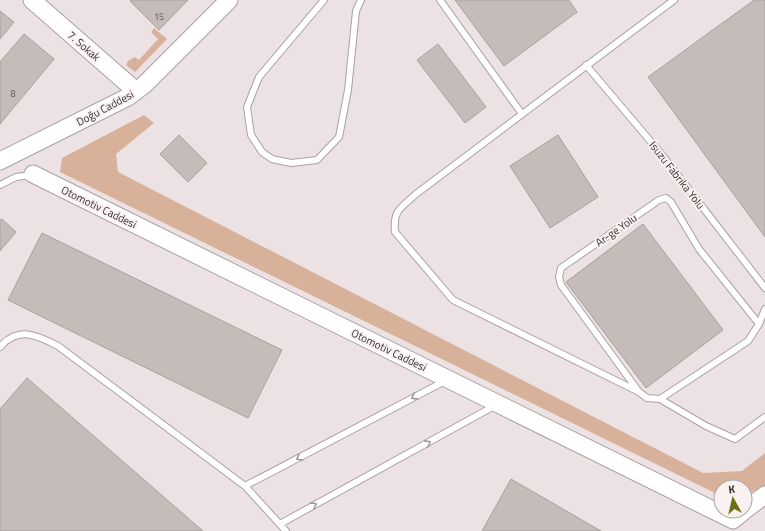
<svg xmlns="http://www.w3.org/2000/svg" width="765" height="531" font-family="'Titillium Web',sans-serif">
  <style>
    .green { fill: #d7b199 }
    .building { fill: #c5bcba; stroke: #a8a09e }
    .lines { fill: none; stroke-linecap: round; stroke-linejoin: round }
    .lane-casing { stroke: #aaa1a1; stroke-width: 8 }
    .secondary-casing { stroke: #aaa1a1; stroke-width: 19 }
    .lane { stroke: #fff; stroke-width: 6 }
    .secondary { stroke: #fff; stroke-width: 17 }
    .oneway { stroke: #9a9898 }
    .labels { text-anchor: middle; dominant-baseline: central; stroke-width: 4; stroke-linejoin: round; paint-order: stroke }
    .number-label { font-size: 9px; fill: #5a5454 }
    .street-label { font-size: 11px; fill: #363232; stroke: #f9f0f0 }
  </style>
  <rect width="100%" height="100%" fill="#ece2e3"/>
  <path class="green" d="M154,28L167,39L135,72L126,65L128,61L135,57L139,60L158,39L151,32Z
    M144,115L154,123L116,154L118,172L703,473L742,471L765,453V486L745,495V487H721V496L60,172L62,158Z"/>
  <path class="building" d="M131,0H188L159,30L130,1Z
    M455,0H569L577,12L504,66Z
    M754,0H765V237L648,77Z
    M0,11L14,22L0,39Z
    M24,34L54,59L0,124V62Z
    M438,44L486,107L465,123L417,60Z
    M179,135L207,163L188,182L160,154Z
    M558,135L598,197L550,228L510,166Z
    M2,219L16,232L0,251V220Z
    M643,224L723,330L646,388L566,282Z
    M42,233L282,350L248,418L8,300Z
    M27,378L203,531H0V409Z
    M511,479L601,531H482Z"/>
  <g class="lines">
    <defs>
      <path id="lane" d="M324,0L259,77L247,107L251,135L262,152L272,159L291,163L317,160L339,137L348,90L356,11L361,0
        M440,0L522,114
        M586,65L663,156L765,288
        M0,185L16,177L32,175
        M759,324L699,249L671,202L666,198L659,200L561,268L559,277L561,285L639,392L647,398L660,399L748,341L759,324L765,309
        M0,347C18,326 37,335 58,346L245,486L286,531
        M639,392L453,300L395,232C393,210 400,209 416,194L674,0
        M660,399L706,426L735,439L765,417
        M245,486L445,381
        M280,524L496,405"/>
      <path id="secondary" d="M32,0L136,91
        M0,161L128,97L144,85L229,0
        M33,174L733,520L744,511
        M745,510L765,495"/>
    </defs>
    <use href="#lane" class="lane-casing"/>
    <use href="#secondary" class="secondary-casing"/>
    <use href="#lane" class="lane"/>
    <use href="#secondary" class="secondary"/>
  </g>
  <defs><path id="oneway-chevron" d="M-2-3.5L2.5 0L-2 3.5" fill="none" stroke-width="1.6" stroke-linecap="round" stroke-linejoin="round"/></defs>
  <g class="oneway">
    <use href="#oneway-chevron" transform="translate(414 397) rotate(152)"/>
    <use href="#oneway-chevron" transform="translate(428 443) rotate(-29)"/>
    <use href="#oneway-chevron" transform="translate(299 458) rotate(152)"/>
    <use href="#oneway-chevron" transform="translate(314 505) rotate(-29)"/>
  </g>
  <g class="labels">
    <g class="number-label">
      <text x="159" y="16">15</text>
      <text x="13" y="93">8</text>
    </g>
    <g class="street-label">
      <text transform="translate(84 46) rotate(41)">7. Sokak</text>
      <text transform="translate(105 108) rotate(-28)">Doğu Caddesi</text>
      <text transform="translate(677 175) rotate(52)">Isuzu Fabrika Yolu</text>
      <text transform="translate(99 207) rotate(26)">Otomotiv Caddesi</text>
      <text transform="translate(616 230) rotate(-35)">Ar-ge Yolu</text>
      <text transform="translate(389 350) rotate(26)">Otomotiv Caddesi</text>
    </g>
  </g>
  <g transform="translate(733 499) rotate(352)"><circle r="19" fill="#f9f0f0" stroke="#aba4a4"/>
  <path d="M0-3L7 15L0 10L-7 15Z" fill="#6e6f13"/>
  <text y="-6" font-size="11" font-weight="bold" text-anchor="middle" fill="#363232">K</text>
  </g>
</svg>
